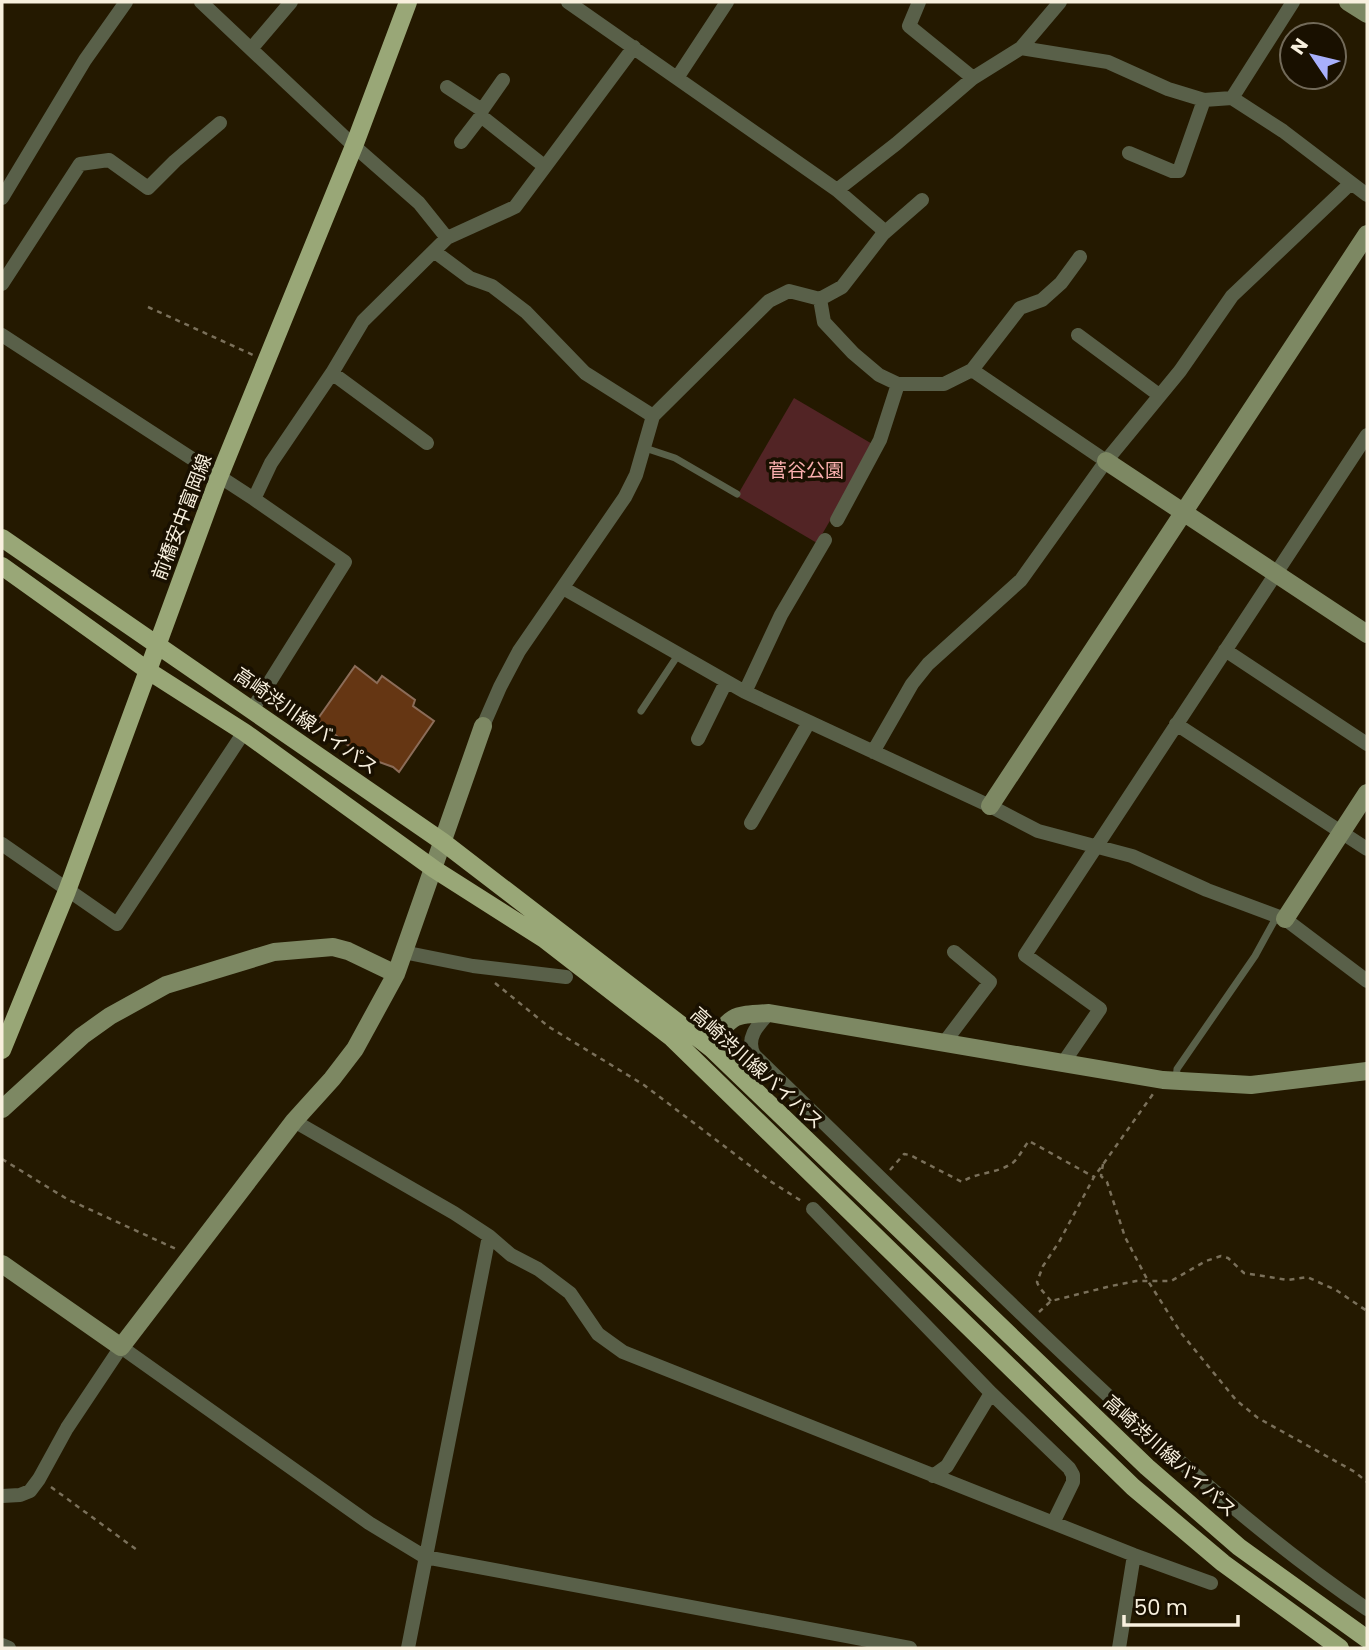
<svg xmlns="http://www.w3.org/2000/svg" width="1369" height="1650" font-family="Poppins,'Noto Sans JP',sans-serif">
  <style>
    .green { fill: #522425 }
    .building { fill: #653613; stroke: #8b6c58; stroke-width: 2 }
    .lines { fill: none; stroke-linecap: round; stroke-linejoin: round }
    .path { stroke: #7a705a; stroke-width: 2.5; stroke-dasharray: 5 5; stroke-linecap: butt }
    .lane { stroke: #596049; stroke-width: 7 }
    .street { stroke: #596049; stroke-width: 14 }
    .secondary { stroke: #7d8863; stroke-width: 18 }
    .primary { stroke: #99a777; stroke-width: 18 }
    .labels { text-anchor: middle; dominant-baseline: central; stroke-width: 7; stroke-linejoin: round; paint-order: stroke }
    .park-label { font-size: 19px; fill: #fcb0af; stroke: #191000 }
    .street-label { font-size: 19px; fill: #f8f0de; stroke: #191000 }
  </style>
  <rect width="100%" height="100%" fill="#241900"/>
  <path class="green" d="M794,398L874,445L817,543L737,496Z"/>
  <path class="building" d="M355,666L377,683L382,676L415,700L413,706L434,721L399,772L393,767L360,755L317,720Z"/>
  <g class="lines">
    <path class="path" d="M148,307L253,355
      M495,983L549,1027L644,1085L770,1181L803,1202
      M2,1159L67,1199L176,1249
      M1103,1164L1101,1176L1107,1182L1125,1237L1148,1281L1181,1333L1236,1400L1258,1418L1355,1472L1367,1482
      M890,1170L904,1154L910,1155L962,1182C977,1172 995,1174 1011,1164C1018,1160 1023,1148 1029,1141L1094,1177
      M1051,1301L1039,1287L1037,1282L1043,1266L1059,1242L1094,1177L1153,1094
      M1039,1312L1051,1301L1111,1286L1136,1281H1171L1206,1261L1221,1256L1228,1258L1244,1273L1288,1280L1307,1277L1336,1290L1367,1311
      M51,1487L137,1550"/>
    <path class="lane" d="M645,448L675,458L737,494
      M641,711L678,655
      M1176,1080L1177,1069L1255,956L1277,916"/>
    <path class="street" d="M201,2L354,146L419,203L447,238
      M568,2L837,190L881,228L883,234L842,287L820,299
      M919,2L909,26L973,78
      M1021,48L1108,62L1168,89L1204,100L1232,98L1293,2
      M251,49L291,2
      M677,78L727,2
      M447,87L482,110L481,116L544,166
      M1232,98L1283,131L1367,195
      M482,110L503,80
      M461,142L481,116
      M1129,153L1172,171H1179L1204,100
      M837,190L896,144L973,78L1021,48L1060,2
      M2,198L85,60L126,2
      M883,234L922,200
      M435,252L470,278L492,286L526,312L585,373L653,416
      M2,284L80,164L109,160L148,188L175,161L220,123
      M2,335L254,499L345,562L252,710
      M1078,335L1159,395
      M972,370L1106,461L1180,371L1232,296L1351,183
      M332,373L427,443
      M254,499L271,463L332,373L363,321L447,238L515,207L634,47
      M837,520L880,440L898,384
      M563,588L745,692L990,806L1038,831L1132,856L1207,890L1285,919L1367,981
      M1225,650L1367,744
      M745,692L781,615L825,540
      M1176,724L1367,849
      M483,726L500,687L519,651L625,497L636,475L653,416L769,301L789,291L820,299L824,322L853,353L879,375L898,384H944L972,370L1020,308L1042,300L1061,283L1080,257
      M698,739L726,682
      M873,752L912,684L928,664L1021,580L1106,461
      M751,823L809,722
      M2,844L117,924L244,732
      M403,952L473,966L566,977
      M769,1013C758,1025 745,1038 754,1055C846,1145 939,1235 1032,1324C1139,1426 1245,1526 1367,1609
      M944,1043L990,982L954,952
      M1063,1063L1100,1009L1025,955L1367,435
      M294,1121L454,1213L489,1236L511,1255L538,1269L570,1293L598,1334L623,1352L1134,1555L1211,1583
      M813,1209L991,1393L1069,1468L1073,1475V1482L1053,1523
      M933,1476L947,1466L991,1393
      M2,1496L20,1495L30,1491L39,1479L67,1428L121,1347L369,1523L425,1557L910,1648
      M2,1645L9,1648
      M408,1648L489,1236
      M1119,1648L1134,1555"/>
    <path class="secondary" d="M1348,2L1367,14
      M1106,461L1367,634
      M990,806L1367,234
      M1285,919L1367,793
      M711,1048C730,1015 731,1015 769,1013L1163,1080L1251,1085L1367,1071
      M2,1109L82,1036L110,1016L166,985L274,952L333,947L348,951L396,974
      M2,1264L121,1347L294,1121L332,1079L355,1049L396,974L483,726"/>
    <path class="primary" d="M2,538L443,842L711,1048L1147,1467L1239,1547L1367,1639
      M2,566L147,670L244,732L434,869L544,939L672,1038L1133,1487L1223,1563L1340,1648
      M2,1050L67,891L219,477L354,146L408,2"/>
  </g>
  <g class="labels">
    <g class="park-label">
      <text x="806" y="470">菅谷公園</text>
    </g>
    <g class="street-label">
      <text transform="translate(182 517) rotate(-69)">前橋安中富岡線</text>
      <text transform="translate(306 721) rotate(35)">高崎渋川線バイパス</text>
      <text transform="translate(757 1068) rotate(42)">高崎渋川線バイパス</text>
      <text transform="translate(1170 1456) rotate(42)">高崎渋川線バイパス</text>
    </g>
  </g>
  <rect width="1369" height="1650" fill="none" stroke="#f8f0de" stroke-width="7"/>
  <g transform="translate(1313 56) rotate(305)"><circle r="33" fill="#191000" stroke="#726a59" stroke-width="2"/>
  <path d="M0-5L12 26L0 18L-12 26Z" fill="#a8b0fc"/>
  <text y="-10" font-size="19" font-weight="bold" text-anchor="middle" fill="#f8f0de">N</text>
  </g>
  <path d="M1124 1615v10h114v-10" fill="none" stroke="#f8f0de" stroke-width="3.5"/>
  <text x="1134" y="1615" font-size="21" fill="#f8f0de" stroke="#191000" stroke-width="5" paint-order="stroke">50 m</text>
</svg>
